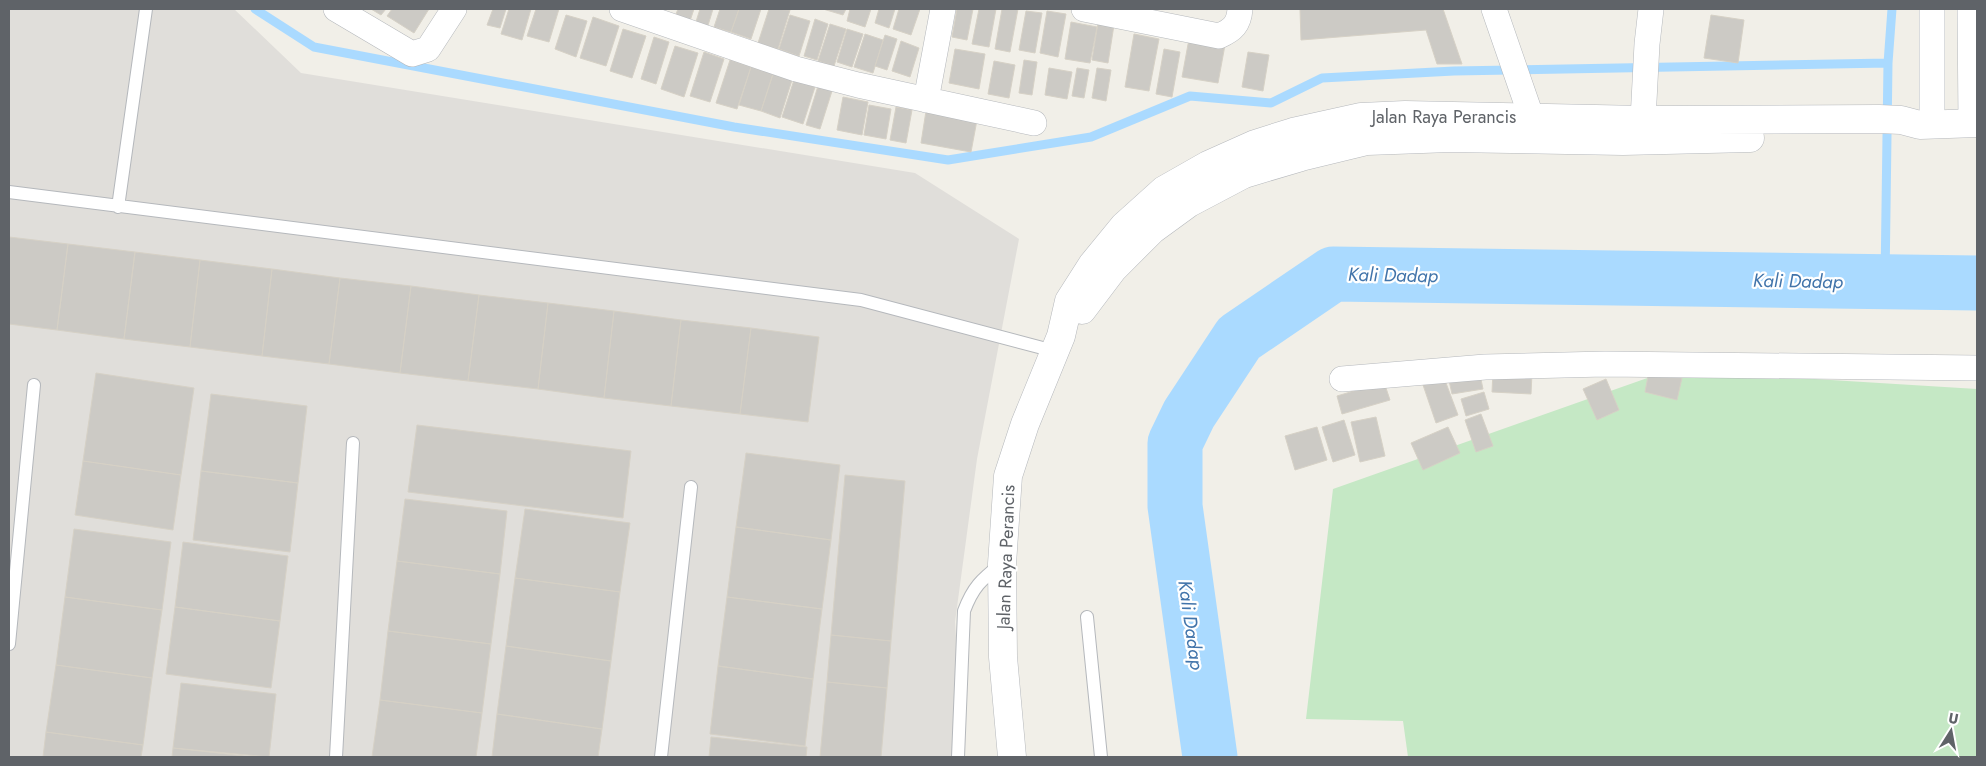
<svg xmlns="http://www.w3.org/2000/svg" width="1986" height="766" font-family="Jost,sans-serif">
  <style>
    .industrial { fill: #e0deda }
    .green { fill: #c5e8c5 }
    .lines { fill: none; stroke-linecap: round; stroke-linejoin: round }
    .stream { stroke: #aadaff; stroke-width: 9 }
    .river { stroke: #aadaff; stroke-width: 55 }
    .building { fill: #cccac5; stroke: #d6d1c6 }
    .service-casing { stroke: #b5b8bc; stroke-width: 14 }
    .minor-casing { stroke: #b5b8bc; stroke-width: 26 }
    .tertiary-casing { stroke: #b5b8bc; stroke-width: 29 }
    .service { stroke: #fff; stroke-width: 12 }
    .minor { stroke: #fff; stroke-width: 25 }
    .tertiary { stroke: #fff; stroke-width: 28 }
    .labels { text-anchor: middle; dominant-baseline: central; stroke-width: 4.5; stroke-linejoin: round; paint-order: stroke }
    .street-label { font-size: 18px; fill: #5f6368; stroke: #fff }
    .water-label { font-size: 19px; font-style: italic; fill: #4174aa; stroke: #fff }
  </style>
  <rect width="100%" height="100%" fill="#f1efe8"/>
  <path class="industrial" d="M9,9H234L301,73L915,173L1019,239L977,459L955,622L964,757H9Z"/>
  <path class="green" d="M1670,370L1977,389V757H1408L1403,721L1306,719L1333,489Z"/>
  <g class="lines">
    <path class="stream" d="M255,9L314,47L734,127L948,160L1091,137L1190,96L1271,103L1322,78L1454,71L1888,63L1885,282
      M1888,63L1892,9"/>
    <path class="river" d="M1210,757L1175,506V443L1189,414L1239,338L1333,274L1977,283"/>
  </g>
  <path class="building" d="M371,9H386L381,15Z
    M392,9H429L414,33L387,16Z
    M493,9H506L500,28L487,25Z
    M509,9H531L522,40L501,34Z
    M536,9H559L549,42L527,36Z
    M678,9H694L689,24L674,19Z
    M700,9H713L706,32L694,28Z
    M720,9H739L731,32L714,27Z
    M739,9H761L751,39L731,32Z
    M769,9L790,10L778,49L758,43Z
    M823,9H846L843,15Z
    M850,9H871L865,27L847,21Z
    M879,9H895L889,28L875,23Z
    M899,9H920L911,35L893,29Z
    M957,9H973L967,40L952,37Z
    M979,9H996L989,47L972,44Z
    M1002,9H1018L1010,52L995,49Z
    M1300,9H1443L1462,64H1437L1426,30L1301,40Z
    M1026,11L1042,13L1035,53L1019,50Z
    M1047,11L1066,14L1058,57L1040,53Z
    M566,15L587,21L576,57L555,49Z
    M790,15L810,21L799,56L779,49Z
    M1711,15L1744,20L1738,63L1704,58Z
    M593,17L619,26L606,66L580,58Z
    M815,19L828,24L817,60L804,56Z
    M1071,22L1097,27L1090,63L1065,59Z
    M1098,23L1114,25L1108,63L1092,60Z
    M830,24L846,29L834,66L818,61Z
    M623,29L646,36L632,78L610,71Z
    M847,29L863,34L852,67L837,62Z
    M865,34L883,40L873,73L854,67Z
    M1134,34L1159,39L1149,91L1125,87Z
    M885,35L897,39L887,70L875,66Z
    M654,37L669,42L656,84L641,79Z
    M1189,39L1225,45L1218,83L1182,77Z
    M901,41L919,48L910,77L892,71Z
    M675,46L698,53L684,97L661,89Z
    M955,49L985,54L979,89L949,83Z
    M1164,49L1180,52L1172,97L1156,94Z
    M704,52L724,59L710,102L690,96Z
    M1248,52L1269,55L1263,91L1242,87Z
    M730,60L751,67L737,109L716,103Z
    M1024,60L1037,62L1032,95L1019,93Z
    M994,61L1015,65L1009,98L988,94Z
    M751,67L773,74L761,111L739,105Z
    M1049,68L1072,72L1067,99L1045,95Z
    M1077,68L1089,70L1084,98L1072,96Z
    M1097,68L1111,70L1106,101L1092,98Z
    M773,74L792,80L780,118L761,111Z
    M794,80L815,87L803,124L782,117Z
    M818,86L832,91L820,129L806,125Z
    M843,97L868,102L862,135L837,130Z
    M869,105L891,109L886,139L864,135Z
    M896,107L912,110L906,143L890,140Z
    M926,111L977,120L971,152L921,143Z
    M9,237L68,244L57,330L9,324Z
    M68,244L135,252L124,339L57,330Z
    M135,252L200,260L190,347L124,339Z
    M200,260L272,269L262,356L190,347Z
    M272,269L340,278L329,364L262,356Z
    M340,278L411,286L400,373L329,364Z
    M411,286L479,295L468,381L400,373Z
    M479,295L548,303L538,389L468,381Z
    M548,303L614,311L604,398L538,389Z
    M614,311L681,320L671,406L604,398Z
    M681,320L751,328L740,414L671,406Z
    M751,328L819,337L808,422L740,414Z
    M1479,370L1483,389L1452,394L1448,376Z
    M1493,371L1532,373L1531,394L1492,392Z
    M1649,371L1682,378L1677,400L1645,392Z
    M96,373L194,388L181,475L83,461Z
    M1443,375L1458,415L1436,423L1422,382Z
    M1606,379L1619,410L1597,420L1583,389Z
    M1384,382L1390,400L1342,414L1337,396Z
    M1484,392L1489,409L1466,416L1461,399Z
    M211,394L307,406L298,483L201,471Z
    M1481,414L1493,446L1476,452L1465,420Z
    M1376,417L1385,456L1360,462L1351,422Z
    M1344,420L1355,455L1333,462L1322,427Z
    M417,425L631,451L623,518L408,492Z
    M1317,427L1327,460L1295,470L1285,436Z
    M1448,427L1460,453L1423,470L1411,443Z
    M746,453L840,465L831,540L736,527Z
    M83,461L181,475L173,530L75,515Z
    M201,471L298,483L290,552L193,540Z
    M845,475L905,481L891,641L831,635Z
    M405,499L507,511L500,574L397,561Z
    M525,509L630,523L620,592L515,578Z
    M736,527L831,540L822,609L727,597Z
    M74,529L171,542L162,610L65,597Z
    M183,542L288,556L280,621L175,607Z
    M397,561L500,574L491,644L388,631Z
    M515,578L620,592L611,661L506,646Z
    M65,597L162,610L152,678L56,665Z
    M727,597L822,609L813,679L718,666Z
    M175,607L280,621L271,688L166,674Z
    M388,631L491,644L482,713L380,700Z
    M831,635L891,641L887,688L827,682Z
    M506,646L611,661L602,729L497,714Z
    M56,665L152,678L143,745L46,732Z
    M718,666L813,679L805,746L710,734Z
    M827,682L887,688L881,757H820Z
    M181,683L276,694L269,757L173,748Z
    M380,700L482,713L476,757H372Z
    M497,714L602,729L598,757H492Z
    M46,732L143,745L141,757H43Z
    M711,737L807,747L806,757H709Z
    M173,748L253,757H172Z"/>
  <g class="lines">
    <defs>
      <path id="service" d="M9,192L861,300L1054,351
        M118,207L146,9
        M1087,617L1101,757
        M9,644L34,385
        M336,757L353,443
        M661,757L691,487
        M958,757L964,611C973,587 981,580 1001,564"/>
      <path id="minor" d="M336,9L412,54L428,49L454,9
        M622,9L796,69L858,85L1034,123
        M1084,9L1219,36C1233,30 1239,24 1240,9
        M1494,9L1531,116L1530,136
        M1970,9L1971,123
        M926,100L943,9
        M1643,120L1647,44L1651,9
        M1932,123V9
        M1342,379L1485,367L1605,364L1977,368"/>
      <path id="tertiary" d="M1082,310L1113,269L1152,230L1189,203L1244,174L1301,157L1367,141L1450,138L1623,141L1750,138
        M1012,757L1003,657L1002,564L1008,476L1025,424L1061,336L1069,301L1092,265L1124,226L1164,190L1208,165L1255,144L1293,132L1361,117L1405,115L1643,120L1879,119L1901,120L1920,125L1977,123"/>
    </defs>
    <use href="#service" class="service-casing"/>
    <use href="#minor" class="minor-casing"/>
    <use href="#tertiary" class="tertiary-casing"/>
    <use href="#service" class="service"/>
    <use href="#minor" class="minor"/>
    <use href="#tertiary" class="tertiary"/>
  </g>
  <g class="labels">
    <g class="street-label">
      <text x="1444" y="117">Jalan Raya Perancis</text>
      <text transform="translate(1006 557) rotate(-88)">Jalan Raya Perancis</text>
    </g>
    <g class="water-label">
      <text transform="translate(1393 275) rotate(1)">Kali Dadap</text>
      <text transform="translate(1798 281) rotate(1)">Kali Dadap</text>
      <text transform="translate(1191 625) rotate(82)">Kali Dadap</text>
    </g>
  </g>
  <rect width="1986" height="766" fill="none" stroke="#5f6368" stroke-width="20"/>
  <g transform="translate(1951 731) rotate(11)" stroke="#ffffff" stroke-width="4" paint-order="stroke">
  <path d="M0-4L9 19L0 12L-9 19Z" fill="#5f6368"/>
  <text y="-8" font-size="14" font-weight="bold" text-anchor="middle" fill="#5f6368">U</text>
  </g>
</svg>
